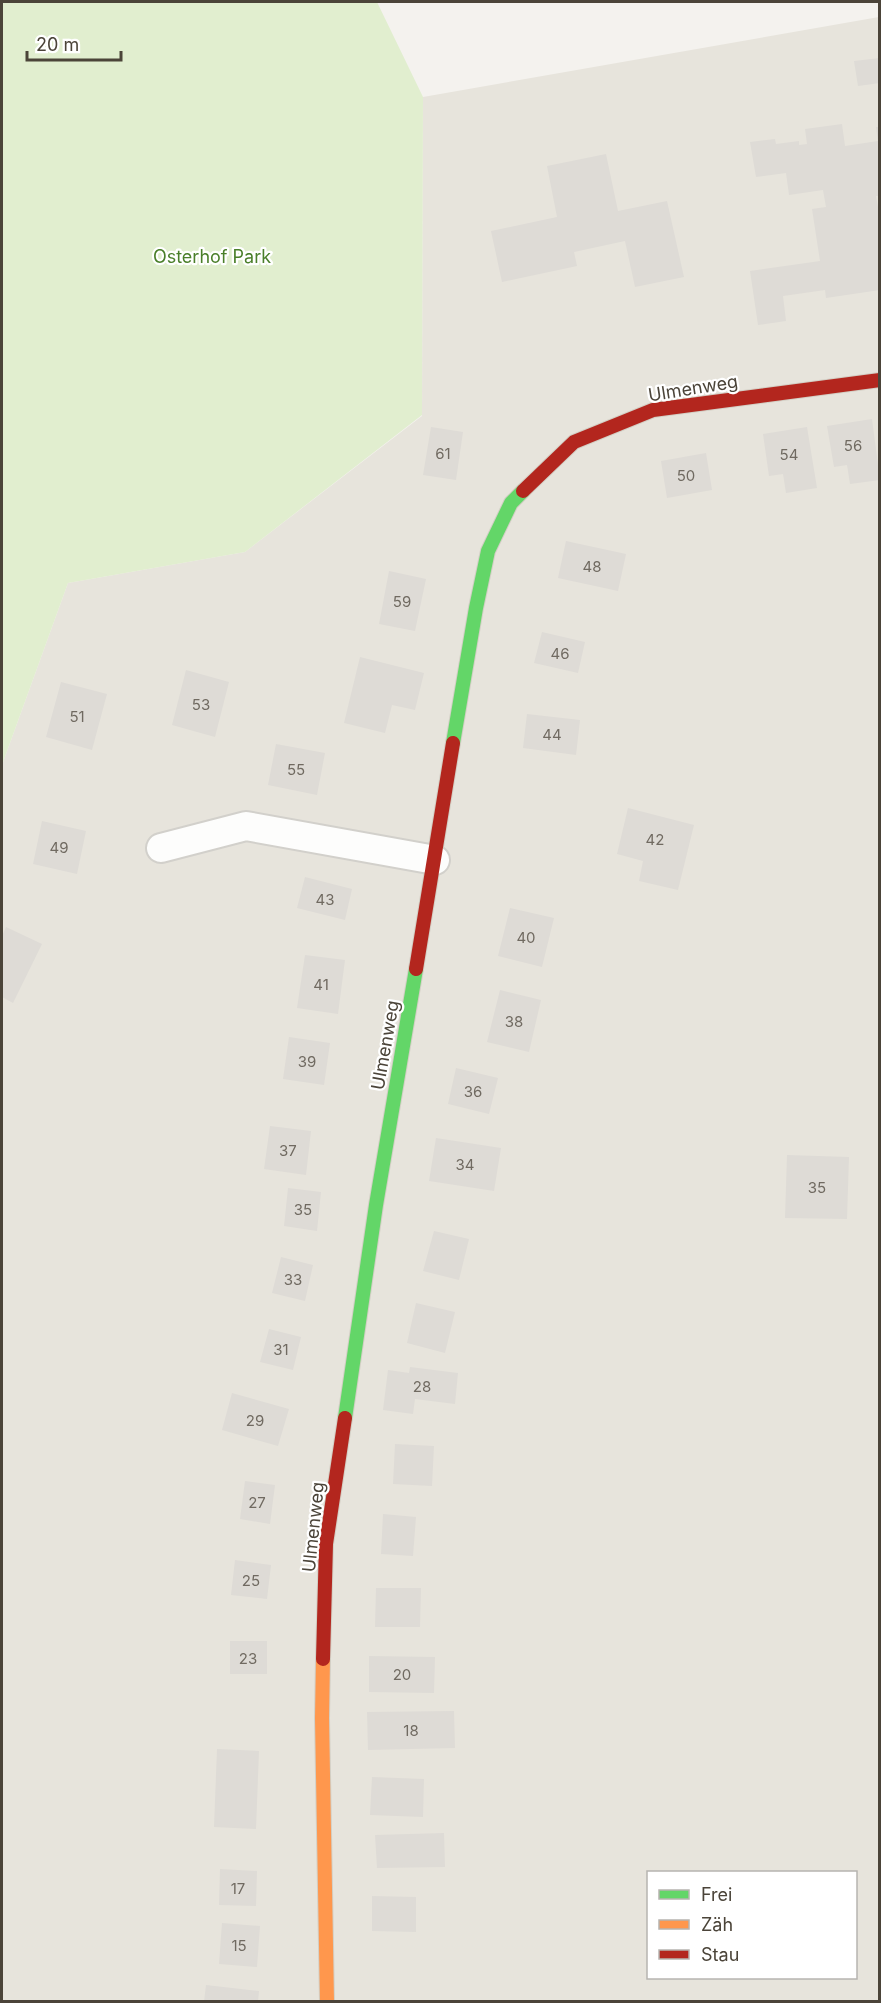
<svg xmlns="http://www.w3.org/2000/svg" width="881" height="2003" font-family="Inter,sans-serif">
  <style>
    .residential { fill: #e7e4dc; fill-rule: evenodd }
    .green { fill: #e1eecf }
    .building { fill: #dedbd6 }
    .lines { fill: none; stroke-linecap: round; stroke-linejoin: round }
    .street-casing { stroke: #d2d0cb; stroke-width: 32 }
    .fast-casing { stroke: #d3cfc5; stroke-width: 16 }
    .slow-casing { stroke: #d3cfc5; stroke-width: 16 }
    .jam-casing { stroke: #d3cfc5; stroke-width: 16 }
    .street { stroke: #fdfdfc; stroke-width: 28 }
    .fast { stroke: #63d668; stroke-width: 14 }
    .slow { stroke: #ff974d; stroke-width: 14 }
    .jam { stroke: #b3261e; stroke-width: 14 }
    .labels { text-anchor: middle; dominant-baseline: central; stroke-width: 4.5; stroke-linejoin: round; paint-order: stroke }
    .number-label { font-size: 15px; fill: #706a61 }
    .park-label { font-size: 18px; fill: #4a7f2a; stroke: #fff }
    .street-label { font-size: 18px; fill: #4b4439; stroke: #fff }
  </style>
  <rect width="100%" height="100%" fill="#f4f2ee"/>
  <path class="residential" d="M879,17V2001H2V765L68,583L245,552L422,416L423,97ZM648,1872H856V1978H648Z"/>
  <path class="green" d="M2,2H377L423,97L422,415L245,552L68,583L2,765Z"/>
  <path class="building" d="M880,58V83L858,86L854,61Z
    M842,124L845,146L878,141L876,127H880V196H876L880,218V290L826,298L825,290L783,296L786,321L758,325L750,271L820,261L812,209L826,207L823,190L789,195L786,173L756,177L750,142L775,139L776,144L799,141V145L807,144L805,129Z
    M606,154L618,211L667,201L684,277L635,287L625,241L574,252L577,266L502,282L491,231L557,217L547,166Z
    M872,419L880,480L850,484L847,465L834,467L827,426Z
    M431,427L463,432L456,480L423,475Z
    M807,427L817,488L786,493L783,474L769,476L763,434Z
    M706,453L712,490L667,498L661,461Z
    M566,541L626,554L618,591L558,578Z
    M389,571L426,579L415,631L379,624Z
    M542,632L585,642L578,673L534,663Z
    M360,657L424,673L415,710L392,705L385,733L344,723Z
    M186,670L229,682L215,737L172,725Z
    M61,682L107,694L92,750L46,737Z
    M527,714L580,720L576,755L523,748Z
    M276,744L325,753L317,795L268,785Z
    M628,808L694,825L678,890L639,881L643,861L617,854Z
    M42,821L86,831L77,874L33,864Z
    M305,877L352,889L345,920L297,908Z
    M510,908L554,918L542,967L498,956Z
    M6,927L42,944L13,1003L2,997V936Z
    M305,955L345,960L338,1014L297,1008Z
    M500,990L541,1000L529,1052L487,1042Z
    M289,1037L330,1043L324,1085L283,1079Z
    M456,1068L498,1078L489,1114L448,1104Z
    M270,1126L311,1131L306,1175L264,1169Z
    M436,1138L501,1148L494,1191L429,1181Z
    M787,1155L849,1157L847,1219L785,1218Z
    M288,1188L321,1192L317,1231L284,1226Z
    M434,1231L469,1239L459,1280L423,1271Z
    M281,1257L313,1265L305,1301L272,1293Z
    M416,1303L455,1312L445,1353L407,1343Z
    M269,1329L301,1337L293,1370L260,1362Z
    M410,1367L458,1373L455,1404L415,1399L413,1414L383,1410L388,1370L409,1373Z
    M232,1393L289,1409L278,1446L222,1430Z
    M395,1444L434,1446L432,1486L393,1484Z
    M245,1481L275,1485L270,1524L240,1519Z
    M383,1514L416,1517L413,1556L381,1554Z
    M235,1560L271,1565L267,1599L231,1595Z
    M376,1588H421L420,1627H375Z
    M230,1641H267V1674H230Z
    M369,1656L435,1657L434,1693L369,1692Z
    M454,1711L455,1748L368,1750L367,1712Z
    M217,1749L259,1751L256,1829L214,1827Z
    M372,1777L424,1779L423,1817L370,1815Z
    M444,1833L445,1867L377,1868L375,1835Z
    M220,1869L257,1871L256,1906L219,1905Z
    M372,1896L416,1897V1932L372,1931Z
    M222,1923L260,1926L257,1967L219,1964Z
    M206,1985L259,1991L258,2002H204Z"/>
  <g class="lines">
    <defs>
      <path id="street" d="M161,848L246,826L435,860"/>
      <path id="fast" d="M453,743L476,608L488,551L511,503L523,491
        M345,1418L376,1205L416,969"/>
      <path id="slow" d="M323,1659L322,1718L327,2002"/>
      <path id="jam" d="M523,491L574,442L653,410L880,380
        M416,969L453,743
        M323,1659L326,1544L345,1418"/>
    </defs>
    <use href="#street" class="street-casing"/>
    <use href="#fast" class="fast-casing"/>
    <use href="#slow" class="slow-casing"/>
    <use href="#jam" class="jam-casing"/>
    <use href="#street" class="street"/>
    <use href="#fast" class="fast"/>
    <use href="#slow" class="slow"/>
    <use href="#jam" class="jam"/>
  </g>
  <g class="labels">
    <g class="number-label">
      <text x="853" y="445">56</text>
      <text x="443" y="453">61</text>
      <text x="789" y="454">54</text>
      <text x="686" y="475">50</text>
      <text x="592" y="566">48</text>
      <text x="402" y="601">59</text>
      <text x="560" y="653">46</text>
      <text x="201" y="704">53</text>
      <text x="77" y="716">51</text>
      <text x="552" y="734">44</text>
      <text x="296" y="769">55</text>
      <text x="655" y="839">42</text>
      <text x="59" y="847">49</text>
      <text x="325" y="899">43</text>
      <text x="526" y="937">40</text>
      <text x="321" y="984">41</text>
      <text x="514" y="1021">38</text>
      <text x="307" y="1061">39</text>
      <text x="473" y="1091">36</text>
      <text x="288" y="1150">37</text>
      <text x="465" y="1164">34</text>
      <text x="817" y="1187">35</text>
      <text x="303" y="1209">35</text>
      <text x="293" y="1279">33</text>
      <text x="281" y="1349">31</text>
      <text x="422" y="1386">28</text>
      <text x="255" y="1420">29</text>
      <text x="257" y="1502">27</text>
      <text x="251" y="1580">25</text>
      <text x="248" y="1658">23</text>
      <text x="402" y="1674">20</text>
      <text x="411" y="1730">18</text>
      <text x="238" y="1888">17</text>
      <text x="239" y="1945">15</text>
    </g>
    <g class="park-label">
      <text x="212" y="256">Osterhof Park</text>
    </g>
    <g class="street-label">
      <text transform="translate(693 388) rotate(-9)">Ulmenweg</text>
      <text transform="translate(385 1045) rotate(-80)">Ulmenweg</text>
      <text transform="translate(313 1527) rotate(-84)">Ulmenweg</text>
    </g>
  </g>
  <rect width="881" height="2003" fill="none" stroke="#4b4439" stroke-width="6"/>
  <rect x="647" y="1871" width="210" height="108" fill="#ffffff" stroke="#b7b4b0" stroke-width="1.5"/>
  <rect x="659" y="1890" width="30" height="9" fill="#63d668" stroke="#b7b4b0" stroke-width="1.5"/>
  <text x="701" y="1901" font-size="18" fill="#4b4439">Frei</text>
  <rect x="659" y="1920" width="30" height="9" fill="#ff974d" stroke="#b7b4b0" stroke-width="1.5"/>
  <text x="701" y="1931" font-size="18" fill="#4b4439">Zäh</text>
  <rect x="659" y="1950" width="30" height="9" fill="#b3261e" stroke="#b7b4b0" stroke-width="1.5"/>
  <text x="701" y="1961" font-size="18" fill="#4b4439">Stau</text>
  <path d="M27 51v9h94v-9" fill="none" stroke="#4b4439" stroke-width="3"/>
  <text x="36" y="51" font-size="18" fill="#4b4439" stroke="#ffffff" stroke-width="4.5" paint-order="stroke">20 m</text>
</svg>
